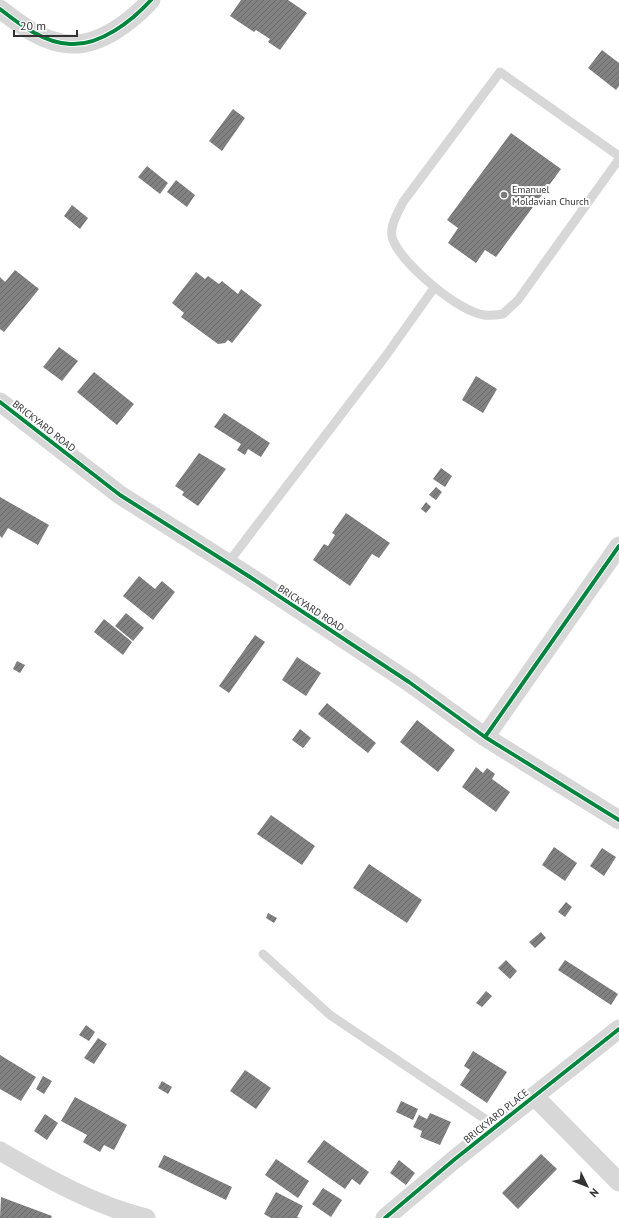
<svg xmlns="http://www.w3.org/2000/svg" width="619" height="1218" font-family="'PT Sans',sans-serif">
  <style>
    .building { fill: url(#building-hatch) }
    .lines { fill: none; stroke-linecap: round; stroke-linejoin: round }
    .lane { stroke: #d7d7d7; stroke-width: 9 }
    .street { stroke: #d7d7d7; stroke-width: 19 }
    .cycleway-casing { stroke: #fff; stroke-width: 6 }
    .cycleway { stroke: #00873e; stroke-width: 4 }
    .poi-dot { fill: #7a7a7a; stroke: #fff; stroke-width: 1.5 }
    .labels { text-anchor: middle; dominant-baseline: central; stroke-width: 4; stroke-linejoin: round; paint-order: stroke }
    .poi-label { font-size: 10px; fill: #333; stroke: #fff; text-anchor: start }
    .street-label { font-size: 10px; fill: #333; stroke: #fff }
  </style>
  <defs>
    <pattern id="building-hatch" width="6" height="6" patternUnits="userSpaceOnUse"><rect width="6" height="6" fill="#818181"/><path d="M-1 1l2-2M0 6l6-6M5 7l2-2" fill="none" stroke="#6a6a6a"/></pattern>
  </defs>
  <rect width="100%" height="100%" fill="#fff"/>
  <path class="building" d="M241,0H288L307,13L280,50L268,42L270,39L256,30L254,32L230,16Z
    M602,50L619,63V86L616,90L588,68Z
    M233,109L245,118L222,151L209,141Z
    M511,133L561,169L496,257L485,250L476,263L448,243L458,228L447,220Z
    M147,166L168,183L160,194L138,177Z
    M176,180L195,195L187,207L167,192Z
    M72,205L88,218L80,229L64,216Z
    M15,270L39,289L4,332L0,329V277L5,282Z
    M196,272L205,279L208,276L219,284L222,281L238,294L241,289L262,305L232,343L228,340L225,343L218,344L181,317L184,313L172,303Z
    M59,347L78,361L62,381L43,367Z
    M94,372L134,404L117,425L77,392Z
    M476,376L497,389L483,413L462,400Z
    M224,413L270,443L261,457L248,449L245,455L237,450L241,444L214,427Z
    M199,453L226,469L198,506L182,495L184,492L175,486Z
    M441,468L452,476L445,487L433,479Z
    M436,487L442,492L436,500L429,495Z
    M0,497L49,525L38,545L8,528L2,538L0,536Z
    M426,502L431,507L426,513L421,509Z
    M346,513L390,543L379,558L372,554L350,586L313,560L324,544L328,546L335,535L332,533Z
    M139,576L155,589L162,581L175,592L153,620L123,596Z
    M126,613L144,628L133,641L115,626Z
    M104,619L132,642L123,655L94,632Z
    M255,635L265,642L229,693L219,686Z
    M297,657L321,673L306,696L282,680Z
    M17,661L25,665L20,673L13,669Z
    M327,703L376,743L368,753L318,714Z
    M417,720L455,750L438,772L400,742Z
    M300,729L311,738L303,748L292,740Z
    M476,767L483,773L487,768L495,774L492,779L510,792L496,812L462,787Z
    M271,815L315,846L302,865L257,834Z
    M554,847L577,863L565,881L542,865Z
    M602,848L616,857L604,876L590,866Z
    M369,864L422,900L407,923L353,888Z
    M566,902L572,907L565,917L558,912Z
    M268,913L277,918L274,923L266,918Z
    M541,932L546,938L535,948L529,942Z
    M506,960L517,971L510,979L498,968Z
    M565,960L618,994L611,1005L558,970Z
    M486,991L492,996L482,1007L476,1003Z
    M86,1025L95,1032L89,1041L79,1035Z
    M98,1038L107,1044L94,1064L84,1058Z
    M473,1051L507,1072L487,1103L460,1085L470,1070L464,1066Z
    M0,1055L36,1077L21,1101L0,1089Z
    M245,1070L271,1088L256,1109L230,1091Z
    M43,1076L52,1081L44,1094L36,1089Z
    M162,1081L172,1087L168,1094L158,1088Z
    M75,1097L127,1125L114,1150L104,1145L100,1152L83,1142L87,1135L61,1121Z
    M401,1101L418,1109L413,1120L396,1112Z
    M430,1113L451,1122L440,1145L420,1137L422,1131L413,1127L419,1115L427,1119Z
    M45,1114L58,1123L47,1140L34,1131Z
    M324,1140L369,1172L360,1185L352,1179L345,1189L307,1162Z
    M541,1154L557,1169L518,1209L502,1193Z
    M164,1155L232,1187L226,1200L158,1167Z
    M276,1159L309,1181L298,1198L265,1175Z
    M399,1160L415,1173L406,1185L390,1173Z
    M323,1188L342,1200L331,1217L312,1204Z
    M276,1192L303,1206L297,1217L300,1218H271L264,1214Z
    M1,1197L52,1216L51,1218H0Z"/>
  <g class="lines">
    <path class="lane" d="M619,156L500,72L403,202C398,213 388,228 393,240C403,265 458,311 484,315C491,316 497,315 503,314L518,300L619,159
      M228,563L385,357L434,288
      M263,954L330,1015L497,1127"/>
    <path class="street" d="M0,9C19,24 44,43 70,44C100,46 132,21 151,0
      M0,402L120,495L250,577L409,682L485,737L619,820
      M485,737L619,546
      M534,1096L619,1182
      M0,1151C46,1178 94,1205 146,1218
      M385,1218L455,1159L619,1029"/>
    <defs>
      <path id="cycleway" d="M0,9C19,24 44,43 70,44C100,46 132,21 151,0
        M0,402L120,495L250,577L409,682L485,737L619,820
        M485,737L619,546
        M385,1218L455,1159L619,1029"/>
    </defs>
    <use href="#cycleway" class="cycleway-casing"/>
    <use href="#cycleway" class="cycleway"/>
  </g>
  <circle class="poi-dot" cx="504" cy="195" r="4"/>
  <g class="labels">
    <g class="poi-label">
      <text x="512" y="189">Emanuel<tspan x="512" dy="12">Moldavian Church</tspan></text>
    </g>
    <g class="street-label">
      <text transform="translate(44 426) rotate(38)">BRICKYARD ROAD</text>
      <text transform="translate(311 608) rotate(33)">BRICKYARD ROAD</text>
      <text transform="translate(496 1116) rotate(-39)">BRICKYARD PLACE</text>
    </g>
  </g>
  <g transform="translate(587 1186) rotate(133)" stroke="#ffffff" stroke-width="3" paint-order="stroke">
  <path d="M0-3L7 15L0 10L-7 15Z" fill="#333333"/>
  <text y="-6" font-size="11" font-weight="bold" text-anchor="middle" fill="#333333">N</text>
  </g>
  <path d="M14 30v6h63v-6" fill="none" stroke="#333333" stroke-width="2"/>
  <text x="20" y="30" font-size="12" fill="#333333" stroke="#ffffff" stroke-width="3" paint-order="stroke">20 m</text>
</svg>
